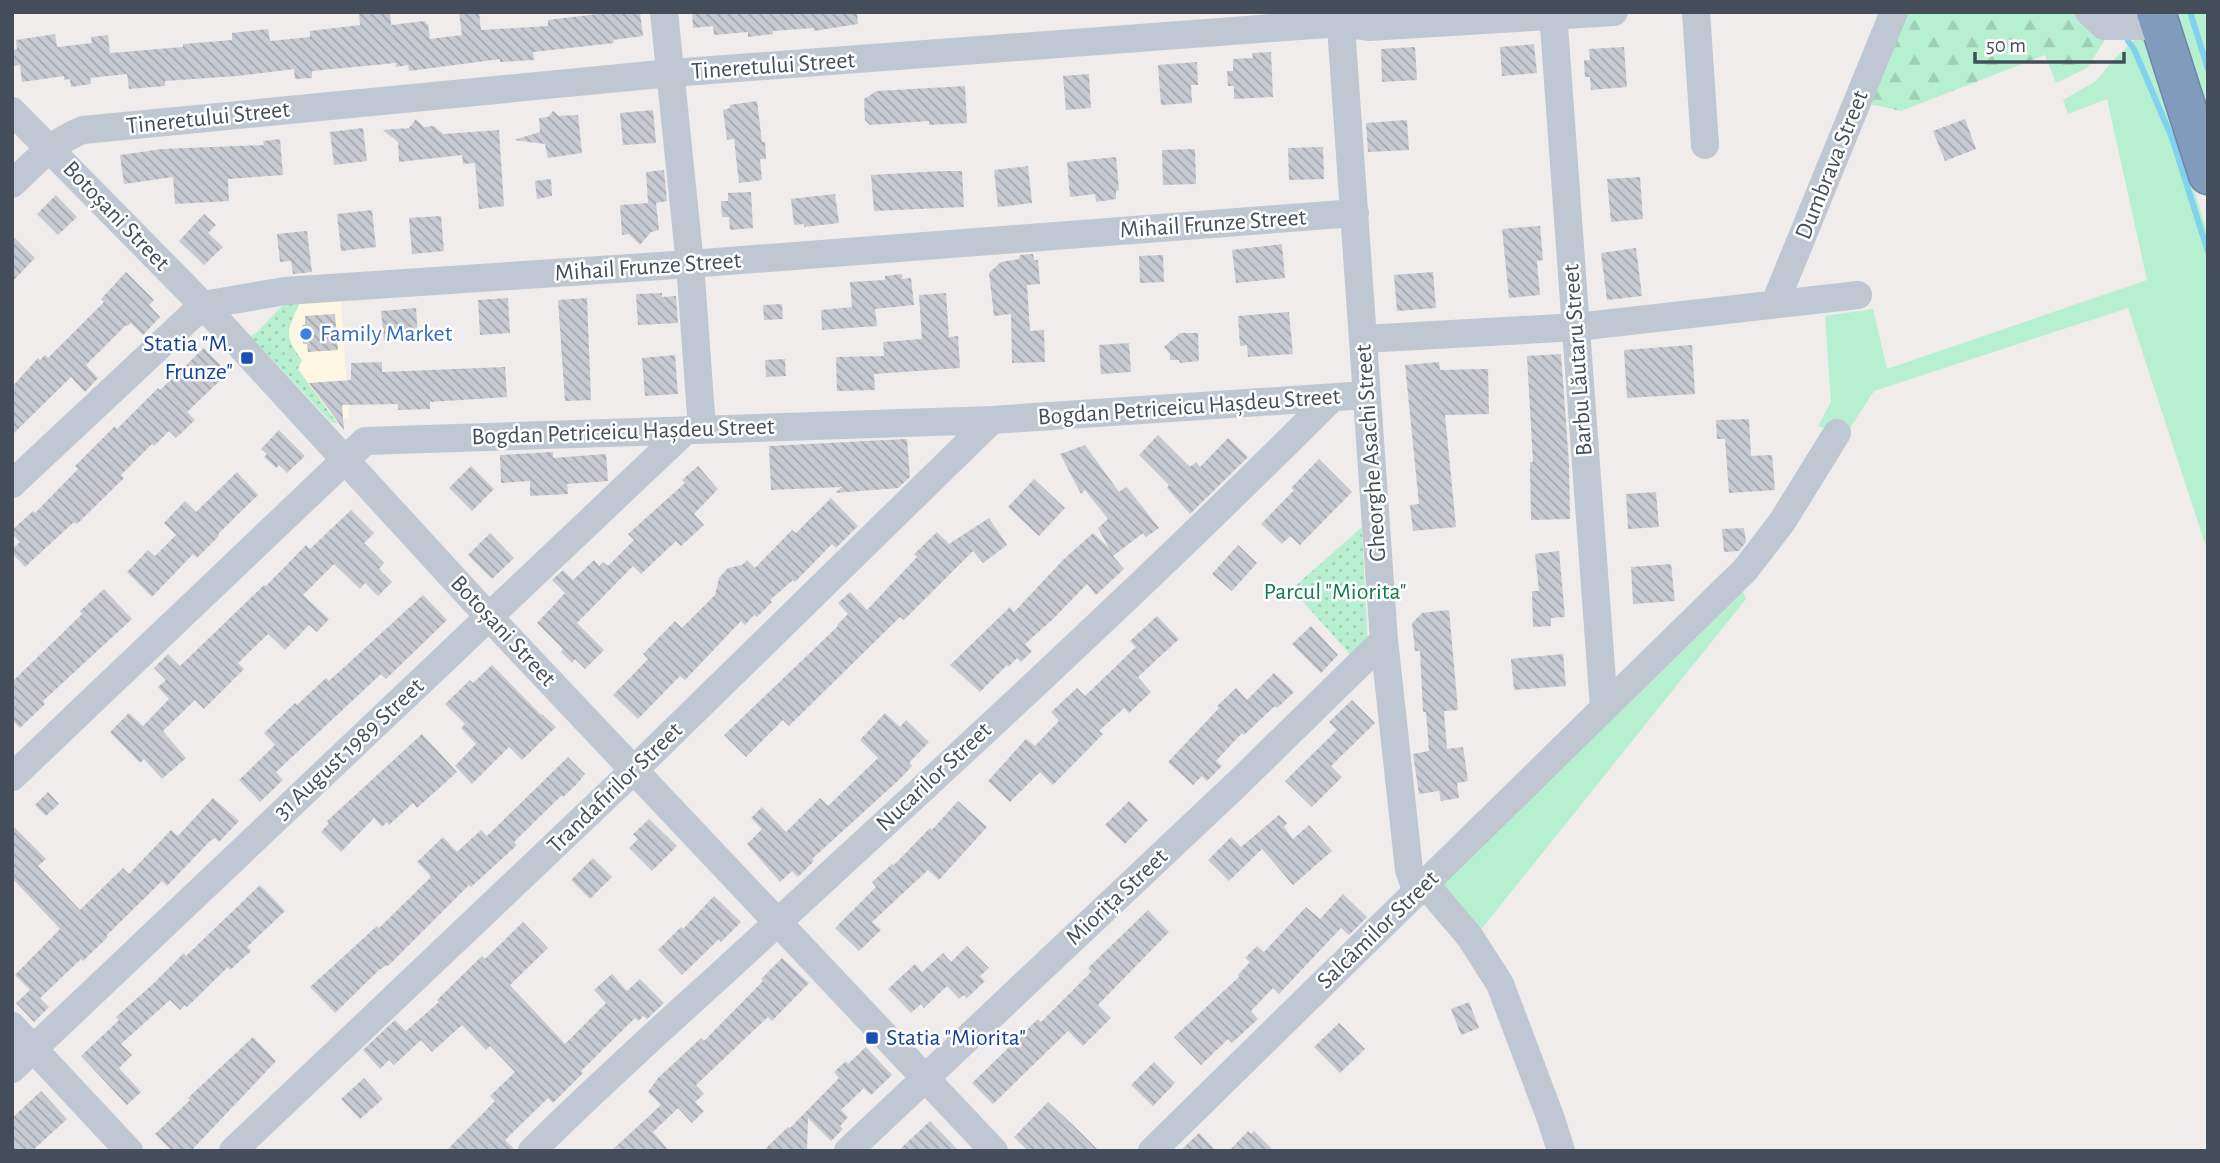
<svg xmlns="http://www.w3.org/2000/svg" width="2220" height="1163" font-family="'Alegreya Sans',sans-serif">
  <style>
    .commercial { fill: #fcf6e2 }
    .grass { fill: #b7f0d0 }
    .forest { fill: url(#forest-firs) }
    .park { fill: url(#park-dots) }
    .lines { fill: none; stroke-linecap: round; stroke-linejoin: round }
    .stream { stroke: #82d2ee; stroke-width: 6 }
    .building { fill: url(#building-back-hatch) }
    .highway-casing { stroke: #6c86a9; stroke-width: 41 }
    .minor { stroke: #bec7d2; stroke-width: 28 }
    .highway { stroke: #819bbd; stroke-width: 38 }
    .shop-dot { fill: #3f7fe0; stroke: #fff; stroke-width: 2.5 }
    .transit-dot { fill: #1a4fb4; stroke: #fff; stroke-width: 2.5 }
    .labels { text-anchor: middle; dominant-baseline: central; stroke-width: 5; stroke-linejoin: round; paint-order: stroke }
    .street-label { font-size: 24px; fill: #444e5a; stroke: #fff }
    .shop-label { font-size: 24px; fill: #366cbe; stroke: #fff; text-anchor: start }
    .transit-label { font-size: 24px; fill: #164399; stroke: #fff; text-anchor: end }
    .park-label { font-size: 24px; fill: #137c4d; stroke: #fff }
  </style>
  <defs>
    <pattern id="forest-firs" width="22" height="20" patternUnits="userSpaceOnUse" patternTransform="scale(1.75)"><rect width="22" height="20" fill="#b7f0d0"/><path d="M5 1l3.5 6h-7zM16 11l3.5 6h-7z" fill="#9fcfb5"/></pattern>
    <pattern id="park-dots" width="8" height="8" patternUnits="userSpaceOnUse" patternTransform="scale(1.75)"><rect width="8" height="8" fill="#b7f0d0"/><path d="M2 2h.1M6 6h.1" fill="none" stroke="#9fcfb5" stroke-width="1.8" stroke-linecap="round"/></pattern>
    <pattern id="building-back-hatch" width="6" height="6" patternUnits="userSpaceOnUse" patternTransform="scale(1.75)"><rect width="6" height="6" fill="#c8cad2"/><path d="M-1 5l2 2M0 0l6 6M5-1l2 2" fill="none" stroke="#a4a6ad"/></pattern>
  </defs>
  <rect width="100%" height="100%" fill="#efeceb"/>
  <path class="commercial" d="M341,299L349,419H336L333,422L252,336L288,301Z"/>
  <path class="grass" d="M2167,12H2208V142Z
    M2136,39H2147L2208,234V553L2128,308L1874,391L1845,436L1818,426L1831,402L1825,316L1873,309L1887,369L2147,280L2107,99L2068,114L2063,100L2096,81L2115,58Z
    M1741,586L1746,599L1479,932L1443,895L1444,880Z"/>
  <path class="forest" d="M1907,12H2074L2095,34L2108,35L2087,68L2056,83L2045,55L1901,111L1869,104Z"/>
  <path class="park" d="M287,301L300,302C288,331 282,334 302,360L298,369L338,424L331,422L250,336L256,333Z
    M1362,527L1368,645L1354,659L1292,589Z"/>
  <g class="lines">
    <path class="stream" d="M2190,12L2208,69
      M2128,41L2134,49L2172,138L2208,252"/>
  </g>
  <path class="building" d="M359,12H390L391,25L425,21L426,24H428L430,39L462,35L459,12H479L481,30L548,26V20L598,14V12H640L643,36L613,40L614,43L533,52L534,60L500,62V59L409,71L408,65L396,67V63L312,71V78L295,79L294,69L237,76L165,81V86L129,89L127,74L90,78L91,84L71,87L70,79L64,80V76L22,82L20,65L14,66L12,52V50L17,49L16,40L55,34L57,47L92,43L91,37L108,35L110,53L183,47V44L232,40V33L268,29L270,41L310,37V31L360,25Z
    M692,12H857L858,24L814,31V28L773,31V34L748,37V32L714,35L713,26L693,28Z
    M1534,44L1537,73L1502,76L1500,47Z
    M1415,47L1417,80L1382,82L1381,49Z
    M1624,47L1627,87L1591,90L1590,77H1585L1584,60H1590L1589,49Z
    M1271,52L1273,97L1234,99V86H1228L1227,71H1233V59L1253,58L1252,53Z
    M1197,62L1198,85H1191L1192,103L1161,105L1158,65Z
    M1089,74L1091,108L1066,110L1063,76Z
    M965,86L967,123L929,125V121L870,125L865,120L864,99L877,91Z
    M757,101L762,142H765L766,159H760L762,180L739,183L734,139L727,140L723,110L730,108V105Z
    M653,110L656,143L623,145L620,113Z
    M553,111L559,116L578,115L582,153L548,158L545,144L514,140L540,132L539,118L548,117Z
    M416,119L424,127L434,126L443,134L499,130L504,206L479,209L475,163L463,164L462,155L399,162L398,142L383,130L409,128Z
    M1965,119L1976,149L1945,161L1933,131Z
    M1407,120L1409,150L1368,152L1366,123Z
    M363,128L367,161L334,165L330,132Z
    M280,139L283,175L228,179L229,201L175,204L173,177L124,184L120,155L162,149L264,145L263,141Z
    M1323,147L1324,179L1289,180L1288,148Z
    M1195,149L1196,184L1163,185L1162,150Z
    M1116,157L1119,190L1116,191V199L1096,202L1095,194L1070,197L1067,162Z
    M1028,166L1032,203L998,207L994,170Z
    M664,170L667,201L656,203L659,230L651,232L640,245L629,234L622,235L620,205L648,203L646,172Z
    M942,171H962L964,207L874,211L871,175Z
    M1640,177L1643,219L1611,222L1607,179Z
    M551,179L552,196L537,199L535,181Z
    M751,192L753,228L730,230L729,217H722L721,201H728V193Z
    M835,194L839,223L804,227V224L794,225L791,199Z
    M56,195L77,217L58,235L37,214Z
    M372,210L376,247L341,251L337,214Z
    M204,214L216,225L208,233L223,247L204,265L179,241Z
    M441,216L444,251L412,254L409,218Z
    M1540,226L1543,260L1537,261L1540,295L1509,298L1502,229Z
    M307,231L312,272L293,274L291,261L280,262L277,234Z
    M12,235L35,258L12,282Z
    M1282,244L1285,278L1236,283L1232,250Z
    M1636,248L1642,296L1607,300L1601,253Z
    M1033,254L1034,260H1038L1040,284L1027,285L1030,331L1044,330L1045,362L1012,363L1011,314L994,316L989,273L1001,262L1019,259L1020,255Z
    M1163,255L1164,282L1140,283L1139,256Z
    M126,272L154,300L149,305L160,317L143,335L131,323L127,326L126,325L86,365L98,378L85,392L71,377L12,435V387L38,358L40,360L45,355L48,358L104,302L101,299Z
    M1433,272L1436,308L1397,311L1394,275Z
    M902,274V279L911,278L914,305L875,309L877,326L822,330L821,310L852,307L850,282L885,280V276Z
    M662,293V297L676,296L678,323L638,325L636,294Z
    M946,293L949,337L958,336L960,368L874,374L875,390L837,391L836,357L884,356L883,342L922,339L919,295Z
    M508,298L510,333L480,335L478,300Z
    M587,298L591,400L565,401L558,300Z
    M782,304L783,319L764,320L763,305Z
    M416,308L418,338L384,341L381,311Z
    M1289,312L1293,354L1248,357L1247,345L1240,346L1238,316Z
    M335,314L338,350L308,352L307,344H303L302,325H305V316Z
    M1180,333H1198L1199,361L1180,363L1179,360H1170V354L1164,347Z
    M1129,343L1131,372L1101,374L1099,345Z
    M1692,345L1695,394L1627,398L1624,350Z
    M204,348L228,373L187,412L195,420L176,438L169,431L154,446L152,444L121,475L124,478L77,524L74,522L25,567L12,553V549L20,542L12,534V530L33,511L35,513L78,469L75,466L115,426L117,429L158,388L160,390Z
    M1561,354L1569,464L1570,519L1531,520L1530,462H1533L1527,356Z
    M675,355L678,394L645,396L642,358Z
    M785,359L786,376L766,377L765,360Z
    M382,362V372L505,367L507,397L430,402V409L398,410V404L342,405L344,430L309,383L351,380V363Z
    M1439,362L1440,370L1488,369L1489,414L1445,415L1456,527L1413,531L1410,505L1419,504L1405,365Z
    M1749,419L1751,456L1772,455L1775,490L1729,493L1725,439H1717L1716,420Z
    M279,430L305,456L287,473L279,465L276,468L264,457L267,454L261,449Z
    M1158,435L1190,467L1196,462L1200,467L1228,438L1248,457L1190,514L1167,488L1169,485L1139,455Z
    M907,439L910,477L898,488L835,493L842,487L771,490L769,446Z
    M1085,445L1119,492L1126,487L1130,491L1159,528L1146,537L1143,533L1113,556L1124,569L1096,595L1087,584L1053,619L1025,644L1032,651L1021,662L1017,658L1008,667L1007,665L980,692L950,665L1010,607L1014,612L1064,559L1093,533L1109,548L1098,528L1108,519L1085,490L1081,494L1060,454Z
    M553,452V458L606,454L608,481L567,484L568,494L530,496V481L501,483L500,455Z
    M1319,459L1352,492L1300,545L1290,536L1282,544L1261,524L1294,490L1291,488Z
    M471,466L494,489L472,511L449,488Z
    M698,466L718,489L694,514L704,525L681,546L676,541L641,574L633,566L577,623L604,650L585,669L575,659L572,663L561,652L563,649L537,623L565,593L552,580L563,570L573,580L594,560L599,566L603,562L608,566L634,540L628,534L685,483L682,480Z
    M237,472L258,495L218,534L219,535L217,538L197,558L193,554L152,597L127,572L148,550L155,556L176,535L164,523L185,501L196,512Z
    M1034,479L1065,508L1039,536L1008,507Z
    M1656,492L1659,527L1628,529L1626,494Z
    M831,498L858,526L836,548L832,544L795,582L793,580L770,600L772,602L757,617L754,615L745,625L741,621L685,680L680,676L638,719L613,695L648,659L643,654L675,621L682,628L715,595L719,578L728,568L742,565L747,560L755,568L792,530L796,533Z
    M351,510L374,533L364,543L384,563L379,569L392,582L378,596L365,583L360,589L334,564L303,595L329,619L317,632L309,625L285,650L268,634L238,663L244,669L204,709L195,700L163,731L186,758L162,779L144,759L140,763L110,732L129,713L143,726L169,699L158,687L166,680L154,668L168,654L180,666L264,585L266,586L306,545L310,549Z
    M989,518L1007,545L983,563L973,551L904,620L900,617L789,726L783,720L746,757L724,735L838,626L837,625L848,614L838,603L850,592L867,610L917,557L914,554L937,532L949,544Z
    M1744,528L1746,542L1739,551L1724,552L1722,529Z
    M490,533L514,558L492,579L468,555Z
    M1238,545L1257,563L1232,591L1212,574Z
    M1559,551L1565,617L1551,618V626L1533,627L1532,591H1539L1535,554Z
    M1671,564L1675,601L1633,604L1631,567Z
    M104,589L132,619L43,701L45,704L20,728L12,720V682L82,614L80,611Z
    M423,595L447,620L386,679L381,674L276,772L283,780L260,802L239,780L275,745L264,733L295,703L297,705L326,678L329,681Z
    M1449,610L1458,710L1444,711L1447,749L1463,747L1468,781L1457,783L1459,798L1441,801L1439,791L1419,794L1413,754L1429,751L1426,712H1423L1420,651H1415L1412,623L1422,613Z
    M1157,616L1179,639L1138,677L1151,692L1129,713L1124,708L1099,731L1103,734L1053,785L1040,772L1010,802L988,781L1026,739L1035,746L1059,721L1051,712L1077,688L1085,696L1136,647L1130,641Z
    M1311,626L1338,655L1321,673L1292,644Z
    M1563,654L1566,686L1514,690L1511,659Z
    M492,665L541,715L542,714L556,727L522,760L509,747L472,784L455,766L476,744L461,728L465,724L445,704L470,680L473,683Z
    M1274,673L1294,692L1277,708L1275,706L1244,735L1242,733L1216,761L1222,766L1207,781L1202,776L1193,785L1168,762L1219,708L1217,706L1236,688L1247,700Z
    M1352,700L1375,723L1331,766L1342,777L1312,807L1285,781L1337,730L1329,722Z
    M885,713L900,727L906,720L929,742L909,763L912,766L900,779L812,859L814,861L798,877L792,871L780,882L747,844L762,829L751,818L762,807L786,832L820,798L828,806L878,758L860,740Z
    M422,734L457,772L417,808L413,803L389,825L387,822L382,827L374,818L341,852L321,832L329,823L327,821Z
    M568,757L585,774L577,784L563,797L562,795L514,842L517,845L471,887L469,885L388,966L387,965L379,970L335,1013L310,987L377,926L379,928L430,878V875L417,862L443,837L457,852L481,830L487,836Z
    M48,792L59,804L46,816L35,805Z
    M213,798L239,821L219,842L215,838L210,841L167,886L162,881L106,936L108,937L83,961L81,959L40,998L49,1007L34,1022L16,1003L30,990L15,975L60,929L12,878V825L46,859L38,866L80,910L123,868L129,874L171,830L178,836Z
    M958,801L987,827L939,880L928,870L872,922L881,930L859,951L835,928L876,887L872,882L892,864L894,865L930,828L932,830Z
    M1129,801L1148,820L1125,844L1105,825Z
    M1279,815L1287,823L1284,827L1293,839L1309,825L1332,851L1293,885L1262,849L1229,881L1208,860L1231,837L1241,847Z
    M649,819L677,846L652,871L629,848L638,839L633,834Z
    M593,858L612,877L590,899L571,880Z
    M260,885L285,911L247,947L251,951L230,970L228,967L187,1007L185,1005L180,1010L170,1000L121,1044L132,1055L119,1068L141,1092L127,1105L81,1056L119,1020L116,1017L154,983L184,953L186,956Z
    M1343,894L1367,917L1349,935L1341,928L1279,994L1273,988L1251,1011L1258,1019L1232,1043L1228,1039L1201,1065L1174,1037L1240,976L1238,975L1250,962L1245,958L1257,946L1264,952L1306,907L1320,919Z
    M714,896L741,922L721,942L719,939L682,975L658,950L681,927L683,929Z
    M1148,910L1169,932L1098,1005L1111,1018L1083,1046L1068,1031L993,1104L972,1083L1038,1019L1041,1022L1091,972L1088,968Z
    M523,922L548,948L510,985L565,1044L606,1003L594,990L612,974L627,991L640,979L664,1003L647,1019L643,1016L639,1021L635,1018L581,1071L583,1073L553,1103L548,1098L505,1140L516,1151H446L495,1101L490,1096L515,1072L490,1046L486,1050L462,1025L432,1052L421,1040L394,1065L389,1060L380,1069L363,1050L395,1020L406,1031L439,1002L437,1000L482,956L485,959Z
    M967,946L989,968L980,976L985,981L967,998L964,995L959,999L947,986L924,1008L921,1004L911,1013L888,989L915,964L922,972L943,953L951,962Z
    M782,958L809,983L772,1021L768,1017L696,1085L704,1094L695,1102L704,1111L692,1123L678,1108L653,1132L669,1151H611L661,1105L648,1092L658,1078L701,1038L704,1041L763,981L761,979Z
    M1469,1002L1479,1028L1461,1035L1451,1009Z
    M1339,1023L1365,1049L1340,1073L1314,1047Z
    M253,1037L276,1061L191,1151H172L155,1134L190,1100L188,1098Z
    M866,1047L892,1075L871,1095L864,1088L841,1110L848,1117L840,1126L843,1129L831,1141L808,1118L807,1151H763L788,1127L790,1128L839,1078L834,1072L846,1061L848,1064Z
    M1154,1062L1175,1083L1153,1106L1131,1085Z
    M364,1078L383,1099L360,1119L341,1099Z
    M41,1091L67,1119L32,1151H12V1118Z
    M1048,1102L1074,1126L1099,1151H1028L1014,1137Z
    M930,1121L959,1151H898Z
    M1248,1131L1251,1134L1254,1131L1274,1151H1229Z
    M1199,1133L1216,1151H1180Z"/>
  <g class="lines">
    <defs>
      <path id="highway" d="M2156,12L2208,175"/>
    </defs>
    <use href="#highway" class="highway-casing"/>
    <path class="minor" d="M664,12L690,264L702,429
      M1340,12L1384,640L1409,870L1417,893
      M1553,12C1571,244 1585,476 1604,708
      M1696,12L1705,145
      M2089,12L2104,26H2161
      M12,111L203,305L489,617L994,1151
      M12,184C35,162 54,141 83,130L671,73L1340,23L1369,27L1614,12
      M1775,303L1894,12
      M1363,339L1577,327L1858,295
      M12,484L203,305L285,291L690,264L1355,213
      M12,777L365,441L992,420L1366,395
      M1425,884L1470,937L1500,984L1551,1119L1561,1151
      M12,1026L129,1151
      M12,1069L686,430
      M233,1151L634,770L992,420
      M532,1151C611,1072 696,998 778,922C965,750 1152,578 1332,398
      M848,1151L1237,784L1384,640
      M1152,1151L1745,570L1782,522L1837,433"/>
    <use href="#highway" class="highway"/>
  </g>
  <circle class="shop-dot" cx="306" cy="334" r="7"/>
  <g class="transit-dot">
    <rect x="240" y="351" width="14" height="14" rx="3.5"/>
    <rect x="865" y="1031" width="14" height="14" rx="3.5"/>
  </g>
  <g class="labels">
    <g class="street-label">
      <text transform="translate(773 66) rotate(-4)">Tineretului Street</text>
      <text transform="translate(208 118) rotate(-6)">Tineretului Street</text>
      <text transform="translate(1832 165) rotate(-68)">Dumbrava Street</text>
      <text transform="translate(116 216) rotate(46)">Botoșani Street</text>
      <text transform="translate(1213 224) rotate(-4)">Mihail Frunze Street</text>
      <text transform="translate(648 267) rotate(-4)">Mihail Frunze Street</text>
      <text transform="translate(1578 360) rotate(-94)">Barbu Lăutaru Street</text>
      <text transform="translate(1189 407) rotate(-4)">Bogdan Petriceicu Hașdeu Street</text>
      <text transform="translate(623 432) rotate(-2)">Bogdan Petriceicu Hașdeu Street</text>
      <text transform="translate(1371 453) rotate(-94)">Gheorghe Asachi Street</text>
      <text transform="translate(503 631) rotate(47)">Botoșani Street</text>
      <text transform="translate(349 749) rotate(-43)">31 August 1989 Street</text>
      <text transform="translate(934 777) rotate(-43)">Nucarilor Street</text>
      <text transform="translate(615 788) rotate(-44)">Trandafirilor Street</text>
      <text transform="translate(1117 897) rotate(-43)">Miorița Street</text>
      <text transform="translate(1378 930) rotate(-44)">Salcâmilor Street</text>
    </g>
    <g class="shop-label">
      <text x="320" y="334">Family Market</text>
    </g>
    <g class="transit-label">
      <text x="233" y="344">Statia "M.<tspan x="233" dy="28">Frunze"</tspan></text>
      <text x="886" y="1038" text-anchor="start">Statia "Miorita"</text>
    </g>
    <g class="park-label">
      <text x="1335" y="592">Parcul "Miorita"</text>
    </g>
  </g>
  <rect width="2220" height="1163" fill="none" stroke="#444e5a" stroke-width="28"/>
  <path d="M1975 52v10h149v-10" fill="none" stroke="#444e5a" stroke-width="3.5"/>
  <text x="1986" y="52" font-size="21" fill="#444e5a" stroke="#ffffff" stroke-width="5" paint-order="stroke">50 m</text>
</svg>
